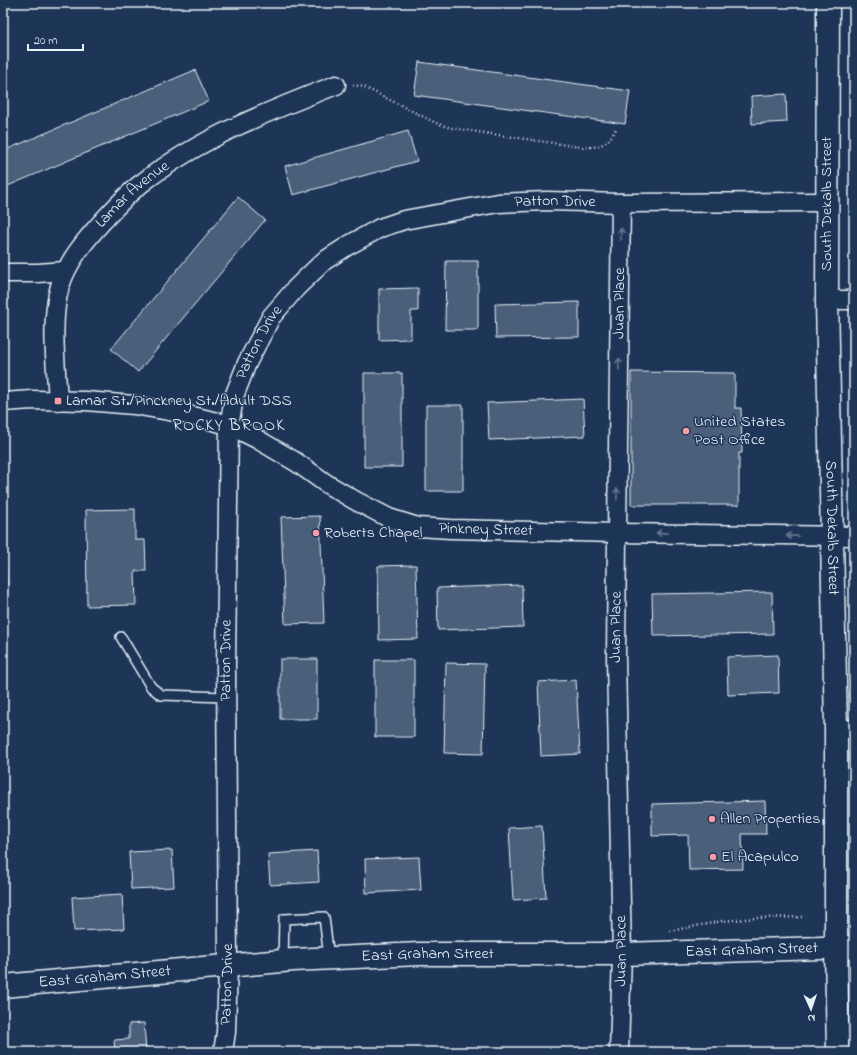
<svg xmlns="http://www.w3.org/2000/svg" width="857" height="1055" font-family="'Indie Flower',sans-serif">
  <style>
    .building { fill: #495e7a; stroke: #e8f1f8 }
    .lines { fill: none; stroke-linecap: round; stroke-linejoin: round }
    .lane-casing { stroke: #e8f1f8; stroke-width: 12 }
    .street-casing { stroke: #e8f1f8; stroke-width: 21 }
    .secondary-casing { stroke: #e8f1f8; stroke-width: 25 }
    .path { stroke: #e8f1f8; stroke-width: 2.5; stroke-dasharray: 1 3; stroke-linecap: butt }
    .lane { stroke: #1d3557; stroke-width: 9 }
    .street { stroke: #1d3557; stroke-width: 18 }
    .secondary { stroke: #1d3557; stroke-width: 22 }
    .oneway { stroke: #64778f }
    .poi-dot { fill: #ff9aa2; stroke: #1d3557; stroke-width: 1.5 }
    .labels { text-anchor: middle; dominant-baseline: central; stroke-width: 3; stroke-linejoin: round; paint-order: stroke }
    .street-label { font-size: 16px; fill: #e8f1f8; stroke: #1d3557 }
    .poi-label { font-size: 16px; fill: #e8f1f8; stroke: #1d3557; text-anchor: start }
    .neighbourhood-label { font-size: 17px; letter-spacing: 1px; fill: #e8f1f8; stroke: #1d3557 }
  </style>
  <rect width="100%" height="100%" fill="#1d3557"/>
  <filter id="ink" filterUnits="userSpaceOnUse"><feTurbulence type="fractalNoise" baseFrequency=".025" numOctaves="2"/><feDisplacementMap in="SourceGraphic" scale="8" xChannelSelector="R" yChannelSelector="G"/><feConvolveMatrix kernelMatrix="1 2 1 2 8 2 1 2 1" color-interpolation-filters="sRGB"/></filter>
  <g filter="url(#ink)">
    <path class="building" d="M419,62L630,91L625,124L414,95Z
      M195,70L209,101L3,188V151Z
      M786,94L787,122L752,124L751,96Z
      M408,131L417,161L293,195L285,166Z
      M238,197L265,220L138,372L111,349Z
      M446,261H478V330H445Z
      M418,288V311H411V339L379,340V289Z
      M579,302V337L496,338L495,304Z
      M631,372L735,373V408H741L742,453H739V505H631Z
      M364,373H402V467H364Z
      M583,399L585,436L489,440L487,403Z
      M426,405H463V491H426Z
      M135,509V540H145L146,571H135L136,605L87,606L86,510Z
      M3,516L7,585H3Z
      M320,516L324,623L285,624L281,517Z
      M416,565L418,639L379,640L378,566Z
      M522,585L523,627L438,630L437,588Z
      M772,592L773,634L653,636L652,594Z
      M778,655L779,693L728,695L727,657Z
      M280,659H317V719H280Z
      M375,660H414V737H375Z
      M446,663L485,664L483,754L444,753Z
      M576,680L580,754L541,756L538,682Z
      M765,801L766,834H742L743,869L689,870L688,835L652,836V804Z
      M542,826L546,898L513,900L509,828Z
      M172,850L174,887L131,889L129,852Z
      M317,851L319,882L270,885L268,854Z
      M419,857L421,890L366,893L365,859Z
      M122,894L124,929L74,931L72,897Z
      M144,1023L146,1052H115L114,1040L129,1039V1024Z"/>
    <g class="lines">
      <defs>
        <path id="lane" d="M121,637L151,687L161,695L226,697
          M283,960L284,919L324,917L329,958"/>
        <g id="street">
          <path d="M3,273H38L65,271"/>
          <path d="M827,300H854"/>
          <path id="s1" d="M58,401C56,365 50,320 60,286C68,261 84,242 101,223C114,209 127,194 142,183C200,138 269,111 336,85"/>
          <path id="s2" d="M3,402L32,400L86,401L134,405L180,413L229,425L257,439L296,462L327,484L356,501L389,518L418,527L450,529L617,533L854,536"/>
          <path d="M836,729H854"/>
          <path id="s3" d="M223,1052L226,1032L228,966L226,665L229,425L235,394L247,363L271,317L296,288L324,261L349,245L380,228L404,220L498,203L547,201L621,203L827,202"/>
          <path id="s4" d="M619,1052L622,954L616,658L617,533L621,203"/>
        </g>
        <g id="secondary">
          <path id="s5" d="M828,3L827,300L836,729V947L838,1052"/>
          <path id="s6" d="M3,986L293,960L419,954H622L854,947"/>
        </g>
      </defs>
      <use href="#lane" class="lane-casing"/>
      <use href="#street" class="street-casing"/>
      <use href="#secondary" class="secondary-casing"/>
      <path class="path" d="M353,85L364,87L436,123L451,128L580,147C598,148 607,146 616,129
        M670,931L722,921L757,918L804,917"/>
      <use href="#lane" class="lane"/>
      <use href="#street" class="street"/>
      <use href="#secondary" class="secondary"/>
    </g>
    <defs><path id="oneway-shaft" d="M-6 0H5M1.5-3L5.5 0L1.5 3" fill="none" stroke-width="1.6" stroke-linecap="round" stroke-linejoin="round"/></defs>
    <g class="oneway">
      <use href="#oneway-shaft" transform="translate(621 234) rotate(-89)"/>
      <use href="#oneway-shaft" transform="translate(619 364) rotate(-89)"/>
      <use href="#oneway-shaft" transform="translate(617 494) rotate(-89)"/>
      <use href="#oneway-shaft" transform="translate(662 533) rotate(-179)"/>
      <use href="#oneway-shaft" transform="translate(792 536) rotate(-179)"/>
    </g>
  </g>
  <g class="poi-dot">
    <rect x="54" y="397" width="8" height="8" rx="2"/>
    <circle cx="686" cy="431" r="4"/>
    <circle cx="316" cy="533" r="4"/>
    <circle cx="712" cy="819" r="4"/>
    <circle cx="713" cy="857" r="4"/>
  </g>
  <g class="labels">
    <g class="street-label">
      <text stroke="none"><textPath href="#s1" startOffset="234">Lamar Avenue</textPath></text>
      <text stroke="none"><textPath href="#s3" startOffset="1064">Patton Drive</textPath></text>
      <text transform="translate(827 204) rotate(-90)">South Dekalb Street</text>
      <text stroke="none"><textPath href="#s4" startOffset="749">Juan Place</textPath></text>
      <text stroke="none"><textPath href="#s3" startOffset="716">Patton Drive</textPath></text>
      <text stroke="none"><textPath href="#s5" startOffset="525">South Dekalb Street</textPath></text>
      <text stroke="none"><textPath href="#s2" startOffset="512">Pinkney Street</textPath></text>
      <text stroke="none"><textPath href="#s4" startOffset="425">Juan Place</textPath></text>
      <text stroke="none"><textPath href="#s3" startOffset="392">Patton Drive</textPath></text>
      <text stroke="none"><textPath href="#s6" startOffset="750">East Graham Street</textPath></text>
      <text stroke="none"><textPath href="#s4" startOffset="101">Juan Place</textPath></text>
      <text stroke="none"><textPath href="#s6" startOffset="426">East Graham Street</textPath></text>
      <text stroke="none"><textPath href="#s6" startOffset="102">East Graham Street</textPath></text>
      <text stroke="none"><textPath href="#s3" startOffset="68">Patton Drive</textPath></text>
    </g>
    <g class="poi-label">
      <text x="66" y="401">Lamar St./Pinckney St./Adult DSS</text>
      <text x="694" y="422">United States<tspan x="694" dy="18">Post Office</tspan></text>
      <text x="324" y="533">Roberts Chapel</text>
      <text x="720" y="819">Allen Properties</text>
      <text x="721" y="857">El Acapulco</text>
    </g>
    <g class="neighbourhood-label">
      <text x="229" y="425">ROCKY BROOK</text>
    </g>
  </g>
  <rect width="857" height="1055" fill="none" stroke="#1d3557" stroke-width="16"/>
  <rect x="8" y="8" width="841" height="1039" fill="none" stroke="#e8f1f8" stroke-width="1.5" filter="url(#ink)"/>
  <g transform="translate(811 1009) rotate(177)" stroke="#1d3557" stroke-width="3" paint-order="stroke">
  <path d="M0-3L7 15L0 10L-7 15Z" fill="#e8f1f8"/>
  <text y="-6" font-size="11" font-weight="bold" text-anchor="middle" fill="#e8f1f8">N</text>
  </g>
  <path d="M28 44v6h55v-6" fill="none" stroke="#e8f1f8" stroke-width="2"/>
  <text x="34" y="44" font-size="12" fill="#e8f1f8" stroke="#1d3557" stroke-width="3" paint-order="stroke">20 m</text>
</svg>
